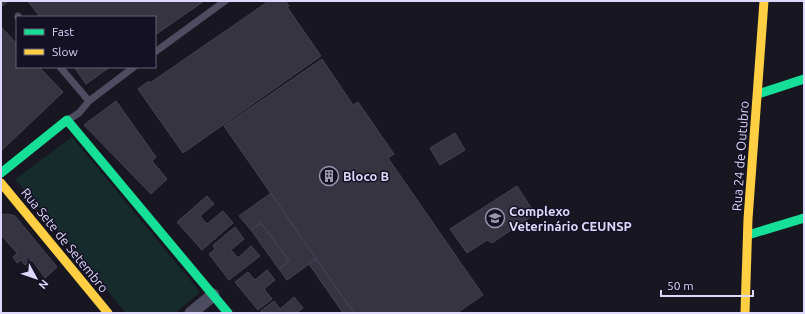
<svg xmlns="http://www.w3.org/2000/svg" width="805" height="314" font-family="Ubuntu,sans-serif">
  <style>
    .green { fill: #152b2c }
    .building { fill: #373442; stroke: #454253 }
    .lines { fill: none; stroke-linecap: round; stroke-linejoin: round }
    .lane { stroke: #4e4c60; stroke-width: 7 }
    .street { stroke: #4e4c60; stroke-width: 13 }
    .fast { stroke: #16e098; stroke-width: 9 }
    .slow { stroke: #ffcf43; stroke-width: 9 }
    .labels { text-anchor: middle; dominant-baseline: central; stroke-width: 3; stroke-linejoin: round; paint-order: stroke }
    .street-label { font-size: 13px; fill: #ded9fb; stroke: #151125 }
    .poi-label { font-size: 13px; font-weight: bold; fill: #ded9fb; stroke: #151125; text-anchor: start }
  </style>
  <rect width="100%" height="100%" fill="#181620"/>
  <path class="green" d="M72,137L200,292L175,313H126L15,179Z"/>
  <path class="building" d="M1,1H8L1,7Z
    M28,1H204L155,35V17H40Z
    M266,1H285L289,6L287,7L321,56L183,153L138,89L149,81L150,83L266,3Z
    M1,27L17,44V67H39L63,92L1,151Z
    M322,59L353,105L358,102L394,154L388,158L483,295L457,313H354L224,126Z
    M74,67H110L86,84Z
    M116,101L156,157L152,161L167,179L151,194L84,125Z
    M455,133L465,150L440,165L430,148Z
    M517,186L535,214L492,243L487,240L467,253L450,229Z
    M271,193L316,259L287,280L279,269L289,261L261,223L251,230L239,216Z
    M207,196L214,204L200,216L207,224L223,211L233,223L202,250L177,222Z
    M7,214L15,216L57,267L45,278L32,260L25,265L21,260L17,263L13,257L17,253L1,235V215Z
    M261,223L289,261L279,269L251,230Z
    M235,227L244,239L231,250L238,258L251,246L260,256L229,280L209,254L215,249L213,245Z
    M316,259L354,313H343L309,264Z
    M267,270L275,280L264,289L272,299L258,310L235,282L248,272L255,280Z
    M294,297L303,308L296,313H262L261,311L274,301L280,309Z"/>
  <g class="lines">
    <path class="lane" d="M18,16V17
      M155,52L225,1
      M60,67L89,101
      M68,120L79,113L89,101L134,67"/>
    <path class="street" d="M191,313L213,295"/>
    <path class="fast" d="M758,94L804,79
      M1,173L67,120L228,313
      M748,235L804,218"/>
    <path class="slow" d="M1,183L108,313
      M745,313L748,219L764,1"/>
  </g>
  <defs>
    <symbol id="building-ring" viewBox="-11 -11 22 22"><circle r="9.5" fill="#151125" stroke="#9995ae" stroke-width="1.5"/><path d="M-4-6H4V6H1V3H-1V6H-4ZM-2.5-4.3h1.7v1.8h-1.7ZM.8-4.3h1.7v1.8H.8ZM-2.5-1h1.7V.8h-1.7ZM.8-1h1.7V.8H.8Z" fill="#9995ae"/></symbol>
    <symbol id="university-ring" viewBox="-11 -11 22 22"><circle r="9.5" fill="#151125" stroke="#9995ae" stroke-width="1.5"/><path d="M0-5L7-2L0 1L-7-2ZM-4 1L0 2.5L4 1V4Q0 6-4 4Z" fill="#9995ae"/></symbol>
  </defs>
  <g fill-rule="evenodd">
    <use href="#building-ring" x="318" y="165" width="22" height="22"/>
    <use href="#university-ring" x="484" y="207" width="22" height="22"/>
  </g>
  <g class="labels">
    <g class="street-label">
      <text transform="translate(740 156) rotate(-86)">Rua 24 de Outubro</text>
      <text transform="translate(65 240) rotate(51)">Rua Sete de Setembro</text>
    </g>
    <g class="poi-label">
      <text x="343" y="176">Bloco B</text>
      <text x="509" y="211">Complexo<tspan x="509" dy="15">Veterinário CEUNSP</tspan></text>
    </g>
  </g>
  <rect width="805" height="314" fill="none" stroke="#ded9fb" stroke-width="4"/>
  <rect x="16" y="16" width="140" height="52" fill="#151125" stroke="#65617b"/>
  <rect x="24" y="29" width="20" height="6" fill="#16e098" stroke="#65617b"/>
  <text x="52" y="36" font-size="12" fill="#ded9fb">Fast</text>
  <rect x="24" y="49" width="20" height="6" fill="#ffcf43" stroke="#65617b"/>
  <text x="52" y="56" font-size="12" fill="#ded9fb">Slow</text>
  <g transform="translate(36 278) rotate(130)" stroke="#151125" stroke-width="3" paint-order="stroke">
  <path d="M0-3L7 15L0 10L-7 15Z" fill="#ded9fb"/>
  <text y="-6" font-size="11" font-weight="bold" text-anchor="middle" fill="#ded9fb">N</text>
  </g>
  <path d="M661 290v6h92v-6" fill="none" stroke="#ded9fb" stroke-width="2"/>
  <text x="667" y="290" font-size="12" fill="#ded9fb" stroke="#151125" stroke-width="3" paint-order="stroke">50 m</text>
</svg>
